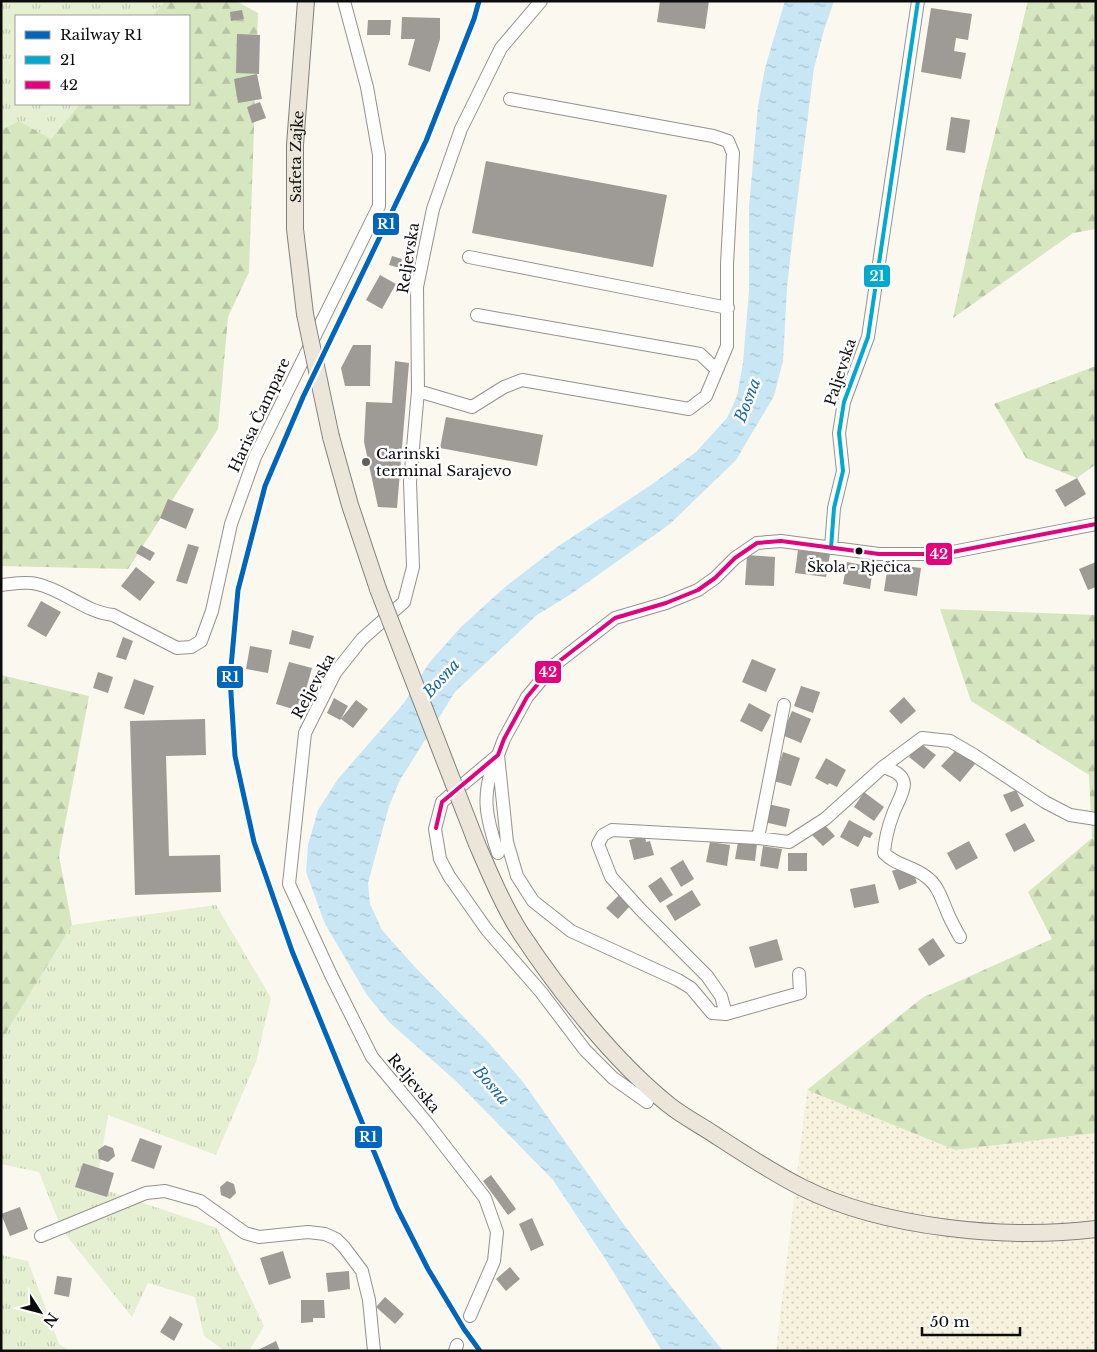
<svg xmlns="http://www.w3.org/2000/svg" width="1097" height="1352" font-family="'Libre Baskerville',serif">
  <style>
    .farmland { fill: url(#farmland-dots) }
    .grass { fill: url(#grass-tufts) }
    .forest { fill: url(#forest-firs) }
    .water { fill: url(#water-ripples) }
    .building { fill: #9e9a96 }
    .lines { fill: none; stroke-linecap: round; stroke-linejoin: round }
    .minor-casing { stroke: #94928f; stroke-width: 14 }
    .major-casing { stroke: #81807c; stroke-width: 18 }
    .minor { stroke: #fefefd; stroke-width: 12 }
    .major { stroke: #ebe6d9; stroke-width: 16 }
    .major-bridge-casing { stroke: #81807c; stroke-width: 18; stroke-linecap: butt }
    .major-bridge { stroke: #ebe6d9; stroke-width: 16 }
    .bus-1-casing { stroke: #fff; stroke-width: 8 }
    .bus-2-casing { stroke: #fff; stroke-width: 8 }
    .bus-1 { stroke: #00a9ce; stroke-width: 4 }
    .bus-2 { stroke: #e5007d; stroke-width: 4 }
    .rail-1-casing { stroke: #fff; stroke-width: 9 }
    .rail-1 { stroke: #0065bd; stroke-width: 5 }
    .poi-dot { fill: #605f5c; stroke: #fff; stroke-width: 2 }
    .bus-dot { fill: #0c0c0c; stroke: #fff; stroke-width: 2 }
    .labels { text-anchor: middle; dominant-baseline: central; stroke-width: 5; stroke-linejoin: round; paint-order: stroke }
    .bus-label { font-size: 14px; fill: #0c0c0c; stroke: #fff }
    .street-label { font-size: 15px; fill: #0c0c0c; stroke: #fff }
    .poi-label { font-size: 15px; fill: #0c0c0c; stroke: #fff; text-anchor: start }
    .water-label { font-size: 16px; font-style: italic; fill: #19689b; stroke: #fff }
    .line-badge { stroke: #fff; stroke-width: 2 }
    .badge-label { font-size: 14px; text-anchor: middle; font-weight: bold; fill: #fff }
  </style>
  <defs>
    <pattern id="farmland-dots" width="8" height="8" patternUnits="userSpaceOnUse" patternTransform="scale(1.25)"><rect width="8" height="8" fill="#f7f2dd"/><path d="M2 2h.1M6 6h.1" fill="none" stroke="#d3cebc" stroke-width="1.8" stroke-linecap="round"/></pattern>
    <pattern id="grass-tufts" width="24" height="20" patternUnits="userSpaceOnUse" patternTransform="scale(1.25)"><rect width="24" height="20" fill="#e5efd1"/><path d="M3 7l-1-3M5 7V3M7 7l1-3M15 17l-1-3M17 17v-4M19 17l1-3" fill="none" stroke="#c3ccb2"/></pattern>
    <pattern id="forest-firs" width="22" height="20" patternUnits="userSpaceOnUse" patternTransform="scale(1.25)"><rect width="22" height="20" fill="#d6e6bf"/><path d="M5 1l3.5 6h-7zM16 11l3.5 6h-7z" fill="#b6c4a3"/></pattern>
    <pattern id="water-ripples" width="26" height="14" patternUnits="userSpaceOnUse" patternTransform="scale(1.25)"><rect width="26" height="14" fill="#c8e6f3"/><path d="M2 4q2-2 4 0t4 0M15 11q2-2 4 0t4 0" fill="none" stroke="#abc4cf"/></pattern>
  </defs>
  <rect width="100%" height="100%" fill="#fbf8f0"/>
  <path class="farmland" d="M807,1090L955,1150L1096,1133V1351H776Z"/>
  <path class="grass" d="M1,1H165L152,16H16V104H80L51,139L19,121L1,130Z
    M216,905L271,998L256,1062L216,1155L108,1115L96,1187L217,1228L264,1326L249,1351H225L204,1336L195,1297L148,1283L132,1317L62,1230L39,1172L1,1164V1041L72,925Z
    M1,1255L28,1261L59,1344L70,1351H1Z"/>
  <path class="forest" d="M165,1H236L258,13L249,272L228,317L218,429L128,569L1,566V130L19,121L51,139L80,104H189V16H152Z
    M1028,1H1096V229L1073,233L953,318L982,185Z
    M1096,366V464L1077,478L1026,458L994,404Z
    M940,609L1096,615V1133L955,1150L807,1090L922,998L1052,939L1028,892L1092,838L1089,775L971,701Z
    M1,675L89,696L59,856L72,925L1,1041Z"/>
  <path class="water" d="M785,1H834L824,30L814,68L793,234L787,287L783,361L774,396L736,460L670,524L571,594L537,615L455,692L400,780L389,806L368,883L370,904L382,930L415,967L489,1043L523,1082L622,1222L667,1281L723,1351H662L606,1260L553,1180L456,1081L390,1023L367,995L325,924L306,872L308,845L318,810L338,779L404,703L429,663L461,627L505,587L557,547L651,485L696,452L727,418L737,396L743,363L749,290V207L758,106L765,68Z"/>
  <path class="building" d="M660,1H709L705,29L657,22Z
    M931,8L972,14L968,40L956,38L954,51L966,53L961,79L921,72Z
    M242,10L244,19L231,21L230,12Z
    M402,17L440,18V39L430,72L408,65L415,39H401Z
    M368,20H391L390,35H367Z
    M237,34L260,35L259,74L236,73Z
    M257,74L262,99L238,103L234,79Z
    M260,102L266,118L252,123L247,107Z
    M951,117L970,120L965,153L946,150Z
    M486,161L667,195L653,267L472,233Z
    M392,256L402,259L400,268L389,265Z
    M380,275L396,284L382,309L366,300Z
    M353,345H371L370,386H345L341,368Z
    M395,361L409,363L397,508L378,507L364,442L366,402L392,403Z
    M446,417L543,435L537,466L440,448Z
    M1077,478L1086,494L1065,507L1055,490Z
    M168,499L194,509L186,529L160,518Z
    M188,544L199,547L187,584L176,581Z
    M141,545L155,553L150,561L136,553Z
    M798,550L830,554L826,577L795,573Z
    M747,555L775,557L774,586L745,585Z
    M847,562L873,567L870,589L843,584Z
    M1096,562V587L1088,590L1079,569Z
    M888,564L921,568L917,596L884,591Z
    M136,567L155,582L140,601L121,586Z
    M41,601L61,612L46,637L27,626Z
    M292,630L314,636L310,649L289,644Z
    M123,637L133,641L126,660L116,657Z
    M250,646L272,650L268,673L246,669Z
    M752,659L776,669L766,692L742,682Z
    M289,662L312,668L300,711L276,704Z
    M98,672L113,677L108,693L93,688Z
    M134,679L154,686L144,715L124,708Z
    M801,686L820,692L813,713L794,706Z
    M904,697L916,711L901,724L889,711Z
    M334,698L348,706L341,719L356,700L368,709L353,728L341,719L340,720L327,713Z
    M749,703L771,715L762,732L740,721Z
    M792,711L811,719L801,743L782,735Z
    M205,719L206,755L166,756L169,856L220,855L221,892L135,895L130,721Z
    M920,743L936,755L924,769L909,757Z
    M957,749L975,764L960,782L941,766Z
    M783,752L800,758L791,786L774,781Z
    M826,758L846,770L837,787L829,783L828,785L815,778Z
    M1016,790L1024,806L1011,812L1003,795Z
    M864,792L884,807L874,821L854,807Z
    M768,804L790,809L786,827L764,822Z
    M849,820L873,833L870,838L864,836L858,847L840,837Z
    M823,823L835,836L823,846L811,834Z
    M1025,823L1035,841L1014,852L1005,834Z
    M645,836L646,842L650,841L654,855L634,860L629,840Z
    M969,841L978,858L956,870L947,853Z
    M710,842L730,845L727,866L706,862Z
    M738,842L757,844L755,861L735,859Z
    M763,846L782,849L778,869L760,866Z
    M788,853H807V871H788Z
    M683,860L694,879L681,887L670,868Z
    M904,867L907,874L913,872L917,883L899,890L892,871Z
    M661,877L673,895L660,903L648,886Z
    M875,884L879,903L854,908L850,889Z
    M692,890L701,905L675,921L666,906Z
    M619,895L630,906L618,919L606,908Z
    M933,938L945,956L929,966L918,949Z
    M777,939L783,960L755,968L749,947Z
    M140,1138L162,1146L154,1169L131,1161Z
    M105,1145L113,1148L115,1156L108,1162L99,1159L98,1150Z
    M83,1163L114,1173L107,1197L75,1187Z
    M491,1175L516,1209L508,1215L483,1181Z
    M227,1181L234,1184L236,1193L230,1199L221,1195L220,1187Z
    M20,1207L28,1229L10,1236L1,1214Z
    M532,1218L544,1245L531,1251L519,1224Z
    M283,1251L291,1278L269,1285L260,1258Z
    M510,1267L520,1279L506,1291L496,1279Z
    M349,1271L350,1289L328,1292L326,1273Z
    M57,1276L72,1278L69,1297L54,1294Z
    M385,1297L404,1314L395,1324L376,1307Z
    M301,1300H324L325,1318H313V1322L301,1323Z
    M170,1316L183,1324L174,1341L160,1332Z
    M276,1341L280,1351H256Z"/>
  <g class="lines">
    <defs>
      <path id="minor" d="M469,257L728,308
        M477,315L700,354L717,370
        M418,391L472,407L504,387L522,380L689,409L706,396L727,346V264L733,153L728,141L713,136L510,99
        M831,548L834,508L843,471L839,433L844,402L868,337L918,1
        M1,585C12,584 26,581 37,584C64,590 85,612 113,615L177,648L191,647L201,641L212,611L231,524L255,457L379,206V155L367,87L344,1
        M498,755L507,842L517,876L533,901L571,931L678,980L691,988L712,1013L726,1014L800,993L799,974
        M497,758C480,792 486,818 498,853
        M883,767C891,770 903,773 904,784C904,793 896,805 893,814C888,827 885,840 884,853C895,865 912,866 925,876C939,885 942,901 949,916C952,923 956,930 960,937
        M758,838L784,705
        M726,1014L721,996L707,976L640,909L611,877L598,844L603,835L612,830L758,838L789,842L825,819L883,767L922,738L950,741L974,755L1045,802L1070,815L1096,819
        M647,1102L613,1078L585,1050L541,992L487,930L449,876L440,859L435,829L442,802L498,755L504,739L527,697L553,666L615,618L666,603L698,590L715,578L735,558L757,543L781,541L879,554H942L1096,524
        M41,1236L146,1193L165,1191L200,1201L245,1233L259,1237L308,1232L325,1234L336,1239L344,1247L362,1271L369,1300L374,1351
        M470,1316L494,1261L497,1232L485,1198L427,1123L372,1057L331,975L289,884L305,733L335,673L362,639L404,602L413,567L410,482L418,391L417,287L433,209L461,129L501,48L541,1
        M455,1351L457,1345"/>
      <g id="major">
        <path id="s1" d="M305,314L295,229V145L306,1"/>
        <path d="M331,437L350,505L378,589"/>
        <path d="M477,844C490,874 503,905 520,932C559,991 614,1061 669,1105C684,1117 702,1126 718,1137C746,1155 773,1173 803,1188C884,1228 1006,1240 1096,1229"/>
      </g>
    </defs>
    <use href="#minor" class="minor-casing"/>
    <use href="#major" class="major-casing"/>
    <use href="#minor" class="minor"/>
    <use href="#major" class="major"/>
    <defs>
      <path id="major-bridge" d="M305,314L331,437
        M378,589L477,844"/>
    </defs>
    <use href="#major-bridge" class="major-bridge-casing"/>
    <use href="#major-bridge" class="major-bridge"/>
    <defs>
      <path id="bus-1" d="M831,548L834,508L843,471L839,433L844,402L868,337L918,1"/>
      <path id="bus-2" d="M436,828L442,802L498,755L504,739L527,697L553,666L615,618L666,603L698,590L715,578L735,558L757,543L781,541L879,554H942L1096,524"/>
    </defs>
    <use href="#bus-1" class="bus-1-casing"/>
    <use href="#bus-2" class="bus-2-casing"/>
    <use href="#bus-1" class="bus-1"/>
    <use href="#bus-2" class="bus-2"/>
    <defs>
      <path id="rail-1" d="M479,1L474,19L426,141L303,397L265,486L238,590L230,678L235,756L254,842L292,951L397,1208L428,1269L464,1329L480,1351"/>
    </defs>
    <use href="#rail-1" class="rail-1-casing"/>
    <use href="#rail-1" class="rail-1"/>
  </g>
  <circle class="poi-dot" cx="366" cy="462" r="5"/>
  <circle class="bus-dot" cx="859" cy="551" r="4.5"/>
  <g class="labels">
    <g class="bus-label">
      <text x="859" y="567">Škola - Rječica</text>
    </g>
    <g class="street-label">
      <text stroke="none"><textPath href="#s1" startOffset="158">Safeta Zajke</textPath></text>
      <text transform="translate(408 258) rotate(-81)">Reljevska</text>
      <text transform="translate(840 372) rotate(-72)">Paljevska</text>
      <text transform="translate(259 415) rotate(-65)">Harisa Čampare</text>
      <text transform="translate(313 686) rotate(-61)">Reljevska</text>
      <text transform="translate(414 1083) rotate(50)">Reljevska</text>
    </g>
    <g class="poi-label">
      <text x="376" y="453">Carinski<tspan x="376" dy="17">terminal Sarajevo</tspan></text>
    </g>
    <g class="water-label">
      <text transform="translate(747 400) rotate(-69)">Bosna</text>
      <text transform="translate(441 678) rotate(-48)">Bosna</text>
      <text transform="translate(492 1085) rotate(49)">Bosna</text>
    </g>
  </g>
  <g class="line-badge">
    <rect x="372" y="212" width="28" height="24" rx="5" fill="#0065bd"/>
    <rect x="863" y="264" width="28" height="24" rx="5" fill="#00a9ce"/>
    <rect x="925" y="542" width="28" height="24" rx="5" fill="#e5007d"/>
    <rect x="534" y="660" width="28" height="24" rx="5" fill="#e5007d"/>
    <rect x="216" y="665" width="28" height="24" rx="5" fill="#0065bd"/>
    <rect x="354" y="1125" width="29" height="24" rx="5" fill="#0065bd"/>
  </g>
  <g class="badge-label">
    <text x="386" y="229">R1</text>
    <text x="877" y="281">21</text>
    <text x="939" y="559">42</text>
    <text x="548" y="677">42</text>
    <text x="230" y="682">R1</text>
    <text x="368" y="1142">R1</text>
  </g>
  <rect width="1097" height="1352" fill="none" stroke="#0c0c0c" stroke-width="5"/>
  <rect x="15" y="15" width="175" height="90" fill="#ffffff" stroke="#9e9e9e"/>
  <rect x="25" y="31" width="25" height="8" fill="#0065bd" stroke="#9e9e9e"/>
  <text x="60" y="40" font-size="15" fill="#0c0c0c">Railway R1</text>
  <rect x="25" y="56" width="25" height="8" fill="#00a9ce" stroke="#9e9e9e"/>
  <text x="60" y="65" font-size="15" fill="#0c0c0c">21</text>
  <rect x="25" y="81" width="25" height="8" fill="#e5007d" stroke="#9e9e9e"/>
  <text x="60" y="90" font-size="15" fill="#0c0c0c">42</text>
  <g transform="translate(40 1312) rotate(126)" stroke="#ffffff" stroke-width="4" paint-order="stroke">
  <path d="M0-4L9 19L0 12L-9 19Z" fill="#0c0c0c"/>
  <text y="-8" font-size="14" font-weight="bold" text-anchor="middle" fill="#0c0c0c">N</text>
  </g>
  <path d="M922 1327v8h98v-8" fill="none" stroke="#0c0c0c" stroke-width="2.5"/>
  <text x="930" y="1327" font-size="15" fill="#0c0c0c" stroke="#ffffff" stroke-width="4" paint-order="stroke">50 m</text>
</svg>
